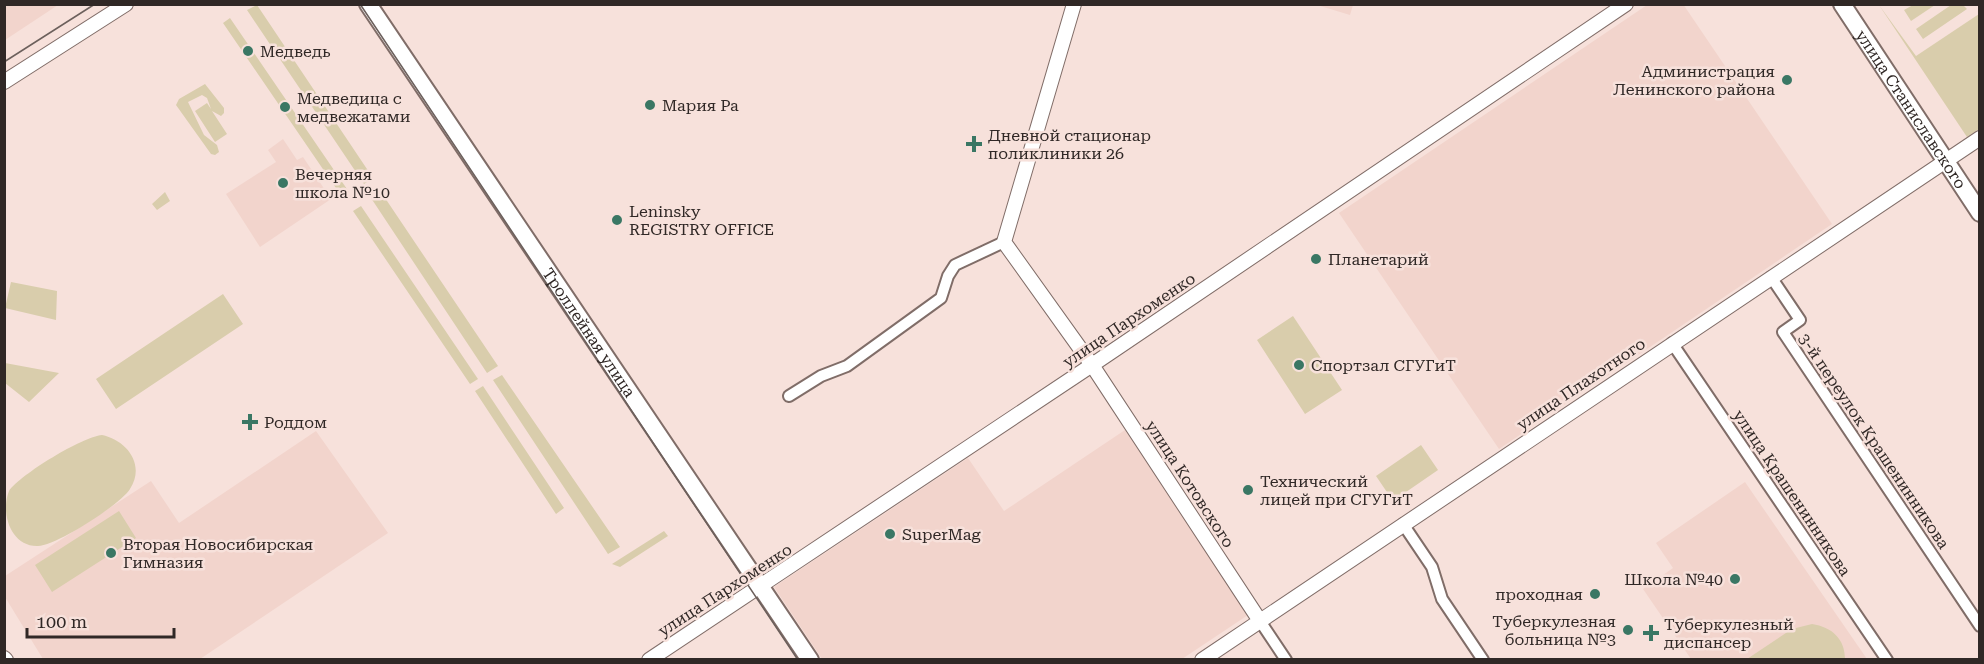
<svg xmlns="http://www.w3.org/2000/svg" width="1984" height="664" font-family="'Roboto Serif',serif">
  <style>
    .built { fill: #f2d4cc }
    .green { fill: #d9cdac }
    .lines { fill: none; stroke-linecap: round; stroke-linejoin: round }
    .minor-casing { stroke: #806d68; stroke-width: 14 }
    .tertiary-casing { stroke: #806d68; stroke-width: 16 }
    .primary-casing { stroke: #806d68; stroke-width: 20 }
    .minor { stroke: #fff; stroke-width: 10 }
    .tertiary { stroke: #fff; stroke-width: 14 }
    .primary { stroke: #fff; stroke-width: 16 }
    .tram { stroke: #6c605c; stroke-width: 1.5 }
    .poi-dot { fill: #3a7764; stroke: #f7e1db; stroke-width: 2 }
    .labels { text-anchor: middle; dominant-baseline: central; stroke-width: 5; stroke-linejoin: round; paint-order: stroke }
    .poi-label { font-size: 16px; fill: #302826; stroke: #f7e1db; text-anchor: start }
    .street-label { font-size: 16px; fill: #302826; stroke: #f7e1db }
  </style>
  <rect width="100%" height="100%" fill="#f7e1db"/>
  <path class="built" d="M5,4H58V5L5,40Z
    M1683,4L1832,224L1499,449L1339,213L1647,5Z
    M1317,5L1353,4V5L1350,15Z
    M283,139L297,160L303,157L331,199L260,247L226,194L276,162L268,150Z
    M1125,430L1248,615L1182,659H822L774,587L968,458L1004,511Z
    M316,431L388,533L200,659H43L5,597V576L151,481L179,523Z
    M1745,482L1867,659H1691L1643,589L1673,568L1656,543Z"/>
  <path class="green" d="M257,5L373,178L364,184L247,10Z
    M1879,5L1916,56L1979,14V129L1967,137Z
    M1913,5V4L1935,5L1911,21L1904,10Z
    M1951,5H1963L1967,9L1923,39L1916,29Z
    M230,18L349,192L342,197L223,23Z
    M205,84L224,108V113L221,116L212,111L227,134L215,142L195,111L207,103L211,109L207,98L202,95L188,102L204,135L217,145L219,152L215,155L211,154L176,105L179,99Z
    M165,192L170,201L157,210L152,204Z
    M381,192L498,366L487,373L371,198Z
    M361,206L478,379L470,384L353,211Z
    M11,282L57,291L56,320L5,308Z
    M223,294L243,324L116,409L96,379Z
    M1293,316L1342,390L1305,414L1257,340Z
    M5,363L59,373L29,402L5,383Z
    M502,375L620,547L608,554L493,380Z
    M483,386L564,508L556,514L475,391Z
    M102,435C126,440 146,464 130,489C121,504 56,546 38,546C11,547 0,513 9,491C21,474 82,437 102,435Z
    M1421,445L1438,470L1393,501L1376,476Z
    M119,511L136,538L52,592L35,565Z
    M664,531L668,536L620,567L612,564Z
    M1812,624C1832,627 1845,639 1845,659H1747L1792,629Z"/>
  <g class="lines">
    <defs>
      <path id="minor" d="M1771,277L1800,320L1783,332L1980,626
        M1672,343L1887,660
        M789,396L821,376L847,366L941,298L948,276L955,265L1004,242
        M1403,524L1432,567L1442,599L1483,660
        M1260,621L1286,660"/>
      <path id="tertiary" d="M1074,4L1004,242L1092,365L1260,621
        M4,82L126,4
        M4,658L6,660
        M649,660L1092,365L1626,4
        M1202,660L1980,138"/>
      <g id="primary">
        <path id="s1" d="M368,4L810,660"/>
        <path id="s2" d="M1842,4L1980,213"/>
      </g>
    </defs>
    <use href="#minor" class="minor-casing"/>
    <use href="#tertiary" class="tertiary-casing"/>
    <use href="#primary" class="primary-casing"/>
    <use href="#minor" class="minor"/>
    <use href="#tertiary" class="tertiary"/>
    <use href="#primary" class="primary"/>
    <path class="tram" d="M360,4L798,660
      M4,62L95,4"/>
  </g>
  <g class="poi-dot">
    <circle cx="248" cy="51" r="6"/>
    <circle cx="1787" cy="80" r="6"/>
    <circle cx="650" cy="105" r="6"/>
    <circle cx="285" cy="107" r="6"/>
    <path d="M971 135h6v6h6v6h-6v6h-6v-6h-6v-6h6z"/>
    <circle cx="283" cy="183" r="6"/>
    <circle cx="617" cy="220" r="6"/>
    <circle cx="1316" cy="259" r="6"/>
    <circle cx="1299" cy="365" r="6"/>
    <path d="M247 413h6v6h6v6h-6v6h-6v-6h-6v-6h6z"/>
    <circle cx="1248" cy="490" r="6"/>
    <circle cx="890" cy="534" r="6"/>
    <circle cx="111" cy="553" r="6"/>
    <circle cx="1735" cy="579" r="6"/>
    <circle cx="1595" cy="594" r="6"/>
    <circle cx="1628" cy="630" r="6"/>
    <path d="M1648 624h6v6h6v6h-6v6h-6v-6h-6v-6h6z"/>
  </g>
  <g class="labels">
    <g class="poi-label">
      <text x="260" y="51">Медведь</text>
      <text x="1775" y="71" text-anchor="end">Администрация<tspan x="1775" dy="18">Ленинского района</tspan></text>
      <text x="297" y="98">Медведица с<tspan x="297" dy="18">медвежатами</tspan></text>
      <text x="662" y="105">Мария Ра</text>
      <text x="988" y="135">Дневной стационар<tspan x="988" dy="18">поликлиники 26</tspan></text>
      <text x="295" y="174">Вечерняя<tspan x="295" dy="18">школа №10</tspan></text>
      <text x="629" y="211">Leninsky<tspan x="629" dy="18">REGISTRY OFFICE</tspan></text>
      <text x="1328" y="259">Планетарий</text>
      <text x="1311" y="365">Спортзал СГУГиТ</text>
      <text x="264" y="422">Роддом</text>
      <text x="1260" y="481">Технический<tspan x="1260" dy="18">лицей при СГУГиТ</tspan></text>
      <text x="902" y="534">SuperMag</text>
      <text x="123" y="544">Вторая Новосибирская<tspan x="123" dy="18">Гимназия</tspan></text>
      <text x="1723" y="579" text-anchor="end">Школа №40</text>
      <text x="1583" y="594" text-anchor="end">проходная</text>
      <text x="1616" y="621" text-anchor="end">Туберкулезная<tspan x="1616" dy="18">больница №3</tspan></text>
      <text x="1664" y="624">Туберкулезный<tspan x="1664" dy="18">диспансер</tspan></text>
    </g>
    <g class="street-label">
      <text stroke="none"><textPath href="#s2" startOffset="126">улица Станиславского</textPath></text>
      <text transform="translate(1129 320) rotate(-34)">улица Пархоменко</text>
      <text stroke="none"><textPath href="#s1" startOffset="396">Троллейная улица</textPath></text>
      <text transform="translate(1581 384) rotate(-34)">улица Плахотного</text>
      <text transform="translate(1874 441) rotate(56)">3-й переулок Крашенинникова</text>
      <text transform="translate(1190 484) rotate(57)">улица Котовского</text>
      <text transform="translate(1792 493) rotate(56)">улица Крашенинникова</text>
      <text transform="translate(725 590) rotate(-33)">улица Пархоменко</text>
    </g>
  </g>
  <rect width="1984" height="664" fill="none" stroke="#302826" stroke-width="12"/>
  <path d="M27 628v9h147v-9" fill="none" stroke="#302826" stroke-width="3"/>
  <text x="36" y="628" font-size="18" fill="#302826" stroke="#f7e1db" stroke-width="4.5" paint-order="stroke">100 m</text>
</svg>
